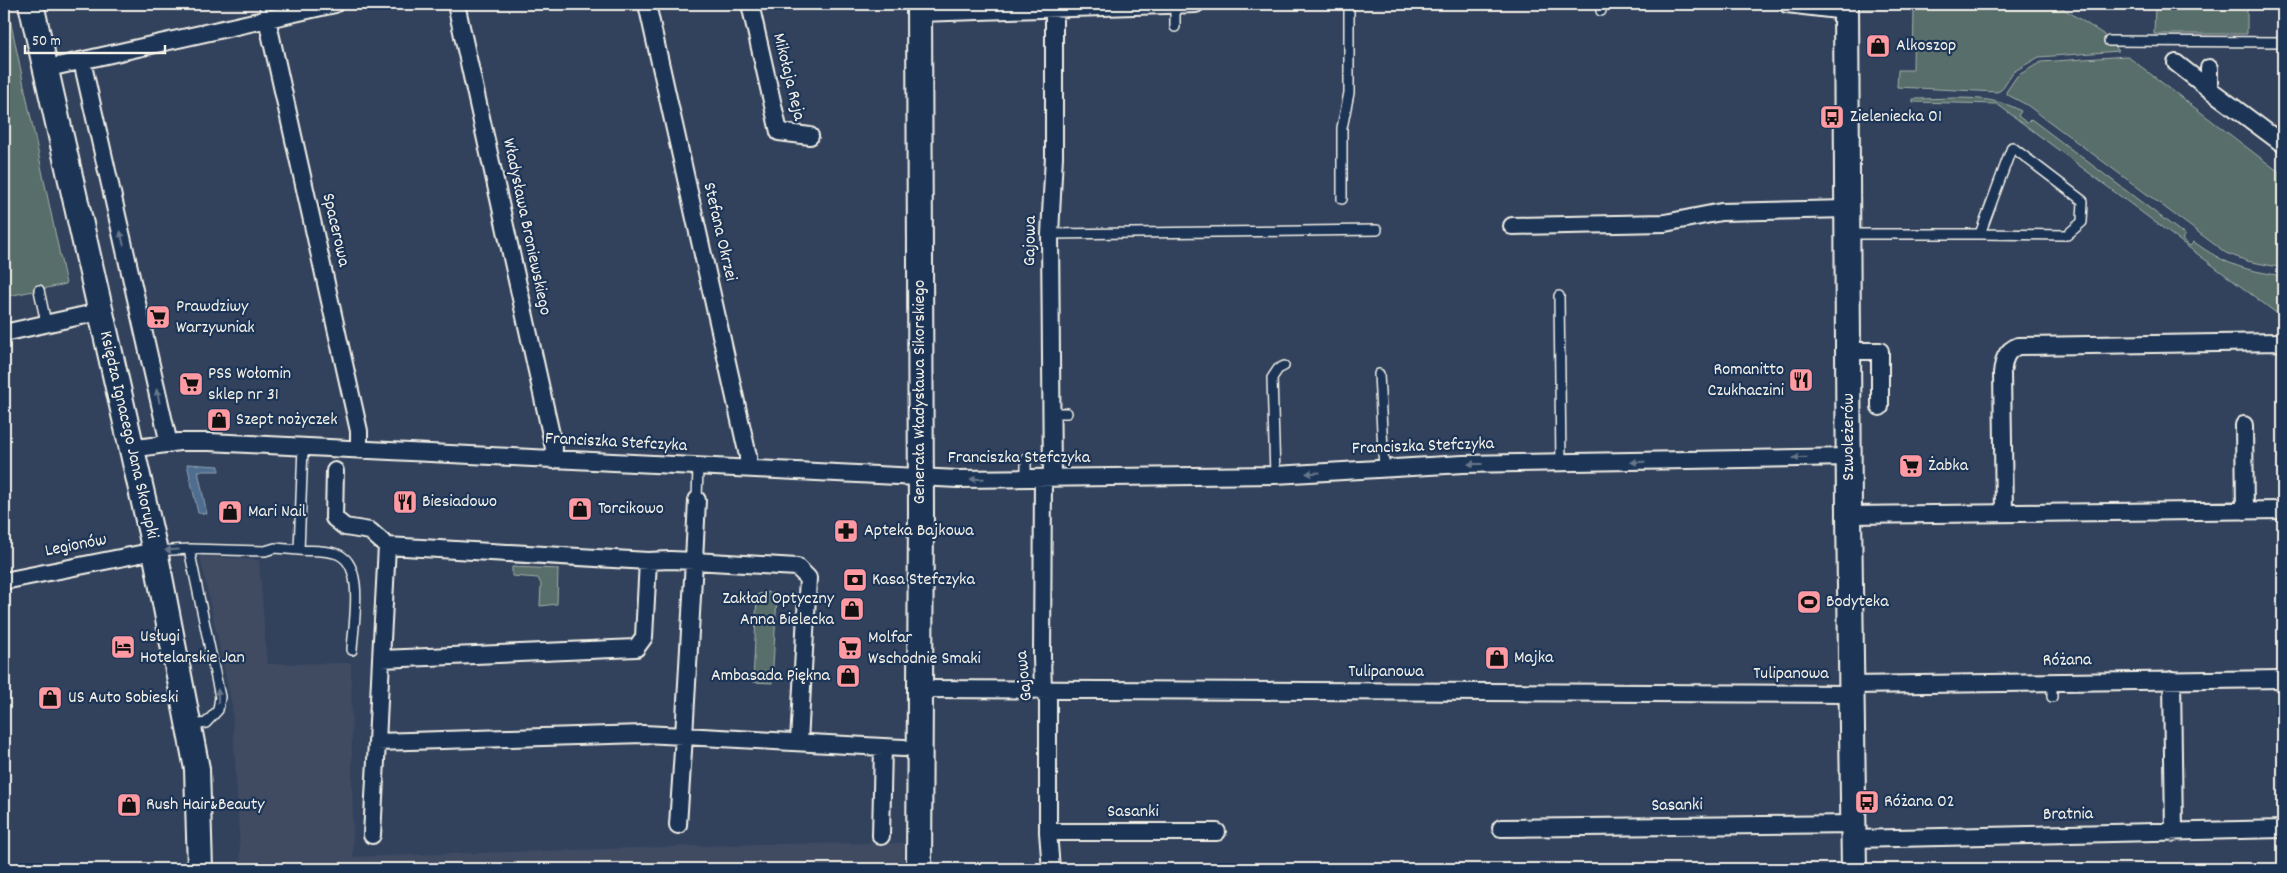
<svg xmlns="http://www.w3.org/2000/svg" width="2287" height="873" font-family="Dekko,sans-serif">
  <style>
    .built { fill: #404b62 }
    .green { fill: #586e6a; stroke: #a6b0a9 }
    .water { fill: #4f6e8f; stroke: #91a2b3 }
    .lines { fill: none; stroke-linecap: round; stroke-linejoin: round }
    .lane-casing { stroke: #f4f1e8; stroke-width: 12 }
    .street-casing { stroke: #f4f1e8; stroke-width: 20 }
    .secondary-casing { stroke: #f4f1e8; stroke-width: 28 }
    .lane { stroke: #1d3557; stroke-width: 9 }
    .street { stroke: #1d3557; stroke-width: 16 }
    .secondary { stroke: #1d3557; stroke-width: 24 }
    .oneway { fill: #68778a }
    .labels { text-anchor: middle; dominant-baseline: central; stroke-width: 4.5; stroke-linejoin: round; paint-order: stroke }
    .poi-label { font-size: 18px; fill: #f4f1e8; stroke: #1d3557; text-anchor: start }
    .street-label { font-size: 18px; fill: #f4f1e8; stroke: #1d3557 }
  </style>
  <rect width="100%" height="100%" fill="#32425d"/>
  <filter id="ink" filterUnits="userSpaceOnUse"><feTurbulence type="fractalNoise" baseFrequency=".02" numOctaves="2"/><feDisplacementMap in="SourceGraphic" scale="10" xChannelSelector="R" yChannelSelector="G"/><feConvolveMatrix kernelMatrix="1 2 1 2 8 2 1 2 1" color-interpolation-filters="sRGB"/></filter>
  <g filter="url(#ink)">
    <path class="built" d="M200,556L259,560L267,664L351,663L353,857L763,844L904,843V869H241L232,705Z"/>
    <path class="green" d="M4,4L10,19L66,284L4,297Z
      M1862,4H2056L2103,34L2119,51L2039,57L2013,72L2001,90L1997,92L1897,87L1898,70H1913L1914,8L1862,9Z
      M2155,4H2247V34H2154Z
      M2127,56L2283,175V268L2247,261L2226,253L2027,105L2008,95L2006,92L2017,76L2041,62Z
      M1913,99C1949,99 1990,93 2021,111L2018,116L2027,123L2031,119L2185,235L2182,239L2190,246L2194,242C2226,265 2244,270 2283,276V318L1997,104L1913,102Z
      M512,567L558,569L557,604L540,606L541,584L538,578L512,576Z
      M764,592L773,593L777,597L772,683L753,682L757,595Z"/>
    <path class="water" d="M187,464L219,466V471H198L207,514L198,513Z"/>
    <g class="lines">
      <defs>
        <path id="lane" d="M264,4L267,19
          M1175,4V27
          M1601,4V11
          M2109,41L2283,42
          M1342,199V128L1349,93V4
          M1050,234L1377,230
          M1849,234H1980L2012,147L2083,201L2082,222L2067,235L1980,234
          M39,290L46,323
          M1559,296L1561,464
          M1379,374L1384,469
          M1053,413H1067
          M1275,475L1272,378L1278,369L1284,366
          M1026,478V459
          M697,500L698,467
          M189,549L220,697L218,710L206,723L189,726
          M299,550C310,551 323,550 334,553C367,560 353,625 352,650
          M155,551L189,549L265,551L275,548L299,550L303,447
          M2052,681V697"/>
        <path id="street" d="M456,4L554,448L553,460
          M647,4L748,456V469
          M750,4L779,132L810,136
          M1787,4L1846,11
          M919,13L1196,4
          M267,19L359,431V450
          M82,61L169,444
          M2176,63L2209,89V68
          M44,69L335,4
          M2209,89L2283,144
          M1512,226L1665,223L1721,212L1847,209
          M4,333L99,312
          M1848,351H1880V407
          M2244,425L2245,511
          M131,449L179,442H209L958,479L1275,475L1463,464L1849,457
          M335,471L334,518L345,527L370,531L387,546
          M1043,478L1042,657L1043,690L1048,700V832L1051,869
          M1052,478L1050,234L1054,156V4
          M2004,513L2002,373C2004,360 2005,351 2018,346L2281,342L2283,344
          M1849,515L2283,510
          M648,561L670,560L694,561L697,500
          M4,581L155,551
          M2172,680L2174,833
          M1851,685L2283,679
          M921,689L1851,694
          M377,742L381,659L636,648L644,637L648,561L387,546L381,659
          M799,742L808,578L797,567L694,561L684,736L883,747L904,748
          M1501,828L1853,824
          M1048,832H1217
          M372,835L377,742L643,734L684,736L678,825
          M881,836L883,747
          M1853,839L2283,829"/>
        <path id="secondary" d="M31,4L155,551L197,769L200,869
          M1846,4L1849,515L1854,869
          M919,869L921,512L919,4"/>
      </defs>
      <use href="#lane" class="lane-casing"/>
      <use href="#street" class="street-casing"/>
      <use href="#secondary" class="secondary-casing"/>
      <use href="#lane" class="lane"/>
      <use href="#street" class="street"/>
      <use href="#secondary" class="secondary"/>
    </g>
    <defs><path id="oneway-solid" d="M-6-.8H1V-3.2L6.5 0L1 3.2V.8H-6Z" transform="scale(1.25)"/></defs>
    <g class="oneway">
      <use href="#oneway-solid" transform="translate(122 238) rotate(-103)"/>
      <use href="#oneway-solid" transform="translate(158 396) rotate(-103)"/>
      <use href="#oneway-solid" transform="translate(1800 458) rotate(179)"/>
      <use href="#oneway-solid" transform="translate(1638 462) rotate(179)"/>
      <use href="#oneway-solid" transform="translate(1475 464) rotate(180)"/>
      <use href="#oneway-solid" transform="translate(1313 473) rotate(177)"/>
      <use href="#oneway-solid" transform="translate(977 479) rotate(179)"/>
      <use href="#oneway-solid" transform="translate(172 550) rotate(177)"/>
      <use href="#oneway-solid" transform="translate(218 696) rotate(-91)"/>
    </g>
  </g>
  <defs>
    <symbol id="shop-square" viewBox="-11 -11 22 22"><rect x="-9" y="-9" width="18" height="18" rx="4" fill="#ff9aa2" stroke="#1d3557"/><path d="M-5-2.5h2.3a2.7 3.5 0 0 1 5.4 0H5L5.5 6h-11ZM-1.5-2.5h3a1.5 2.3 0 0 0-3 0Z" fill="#111"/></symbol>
    <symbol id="bus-square" viewBox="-11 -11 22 22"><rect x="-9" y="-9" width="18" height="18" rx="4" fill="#ff9aa2" stroke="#1d3557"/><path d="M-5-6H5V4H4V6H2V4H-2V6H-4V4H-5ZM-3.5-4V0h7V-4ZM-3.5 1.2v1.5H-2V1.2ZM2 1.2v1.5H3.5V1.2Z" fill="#111"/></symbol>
    <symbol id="supermarket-square" viewBox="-11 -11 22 22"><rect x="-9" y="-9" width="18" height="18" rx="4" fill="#ff9aa2" stroke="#1d3557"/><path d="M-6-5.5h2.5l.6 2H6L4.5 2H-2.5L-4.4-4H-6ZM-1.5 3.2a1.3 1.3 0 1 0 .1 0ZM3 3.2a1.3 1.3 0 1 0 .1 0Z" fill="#111"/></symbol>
    <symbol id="restaurant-square" viewBox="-11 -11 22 22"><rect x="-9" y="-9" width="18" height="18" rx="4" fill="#ff9aa2" stroke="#1d3557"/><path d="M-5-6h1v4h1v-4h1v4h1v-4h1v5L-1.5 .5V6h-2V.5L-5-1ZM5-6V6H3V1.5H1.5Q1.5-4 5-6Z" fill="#111"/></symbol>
    <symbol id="pharmacy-square" viewBox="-11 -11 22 22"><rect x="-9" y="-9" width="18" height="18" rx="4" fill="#ff9aa2" stroke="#1d3557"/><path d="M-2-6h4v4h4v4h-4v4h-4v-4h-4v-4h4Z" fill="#111"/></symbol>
    <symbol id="bank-square" viewBox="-11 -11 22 22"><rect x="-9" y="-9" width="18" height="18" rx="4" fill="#ff9aa2" stroke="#1d3557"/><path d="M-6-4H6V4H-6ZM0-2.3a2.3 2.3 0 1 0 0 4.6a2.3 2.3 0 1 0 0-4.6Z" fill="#111"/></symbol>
    <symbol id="stadium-square" viewBox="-11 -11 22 22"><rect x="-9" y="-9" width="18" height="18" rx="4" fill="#ff9aa2" stroke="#1d3557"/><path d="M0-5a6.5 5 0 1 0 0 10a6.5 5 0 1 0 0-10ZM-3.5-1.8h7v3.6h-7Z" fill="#111"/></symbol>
    <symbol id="hotel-square" viewBox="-11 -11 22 22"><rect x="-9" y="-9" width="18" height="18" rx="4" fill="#ff9aa2" stroke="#1d3557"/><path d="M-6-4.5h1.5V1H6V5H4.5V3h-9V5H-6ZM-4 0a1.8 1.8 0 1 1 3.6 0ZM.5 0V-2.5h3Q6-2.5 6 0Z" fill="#111"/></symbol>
  </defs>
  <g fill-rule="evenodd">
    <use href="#shop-square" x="1864" y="32" width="28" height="28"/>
    <use href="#bus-square" x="1818" y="103" width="28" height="28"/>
    <use href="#supermarket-square" x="144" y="303" width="28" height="28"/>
    <use href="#restaurant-square" x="1787" y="366" width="28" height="28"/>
    <use href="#supermarket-square" x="177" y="370" width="28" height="28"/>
    <use href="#shop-square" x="205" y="406" width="28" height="28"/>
    <use href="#supermarket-square" x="1897" y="452" width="28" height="28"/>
    <use href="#restaurant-square" x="391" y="488" width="28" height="28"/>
    <use href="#shop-square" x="566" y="495" width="28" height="28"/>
    <use href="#shop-square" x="216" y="498" width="28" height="28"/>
    <use href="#pharmacy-square" x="832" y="517" width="28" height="28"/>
    <use href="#bank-square" x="841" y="566" width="28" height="28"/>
    <use href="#stadium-square" x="1795" y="588" width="28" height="28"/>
    <use href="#shop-square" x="838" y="595" width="28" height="28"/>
    <use href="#hotel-square" x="109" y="633" width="28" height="28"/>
    <use href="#supermarket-square" x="836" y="634" width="28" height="28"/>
    <use href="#shop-square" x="1483" y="644" width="28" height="28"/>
    <use href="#shop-square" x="834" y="662" width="28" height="28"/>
    <use href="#shop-square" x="36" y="684" width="28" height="28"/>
    <use href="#bus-square" x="1853" y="788" width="28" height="28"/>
    <use href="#shop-square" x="115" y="791" width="28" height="28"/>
  </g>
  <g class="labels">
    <g class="poi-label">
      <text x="1896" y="46">Alkoszop</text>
      <text x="1850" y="117">Zieleniecka 01</text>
      <text x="176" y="307">Prawdziwy<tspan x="176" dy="21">Warzywniak</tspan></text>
      <text x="1784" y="370" text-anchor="end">Romanitto<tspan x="1784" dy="21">Czukhaczini</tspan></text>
      <text x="208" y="374">PSS Wołomin<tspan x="208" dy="21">sklep nr 31</tspan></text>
      <text x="236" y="420">Szept nożyczek</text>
      <text x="1928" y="466">Żabka</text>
      <text x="422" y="502">Biesiadowo</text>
      <text x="598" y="509">Torcikowo</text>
      <text x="248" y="512">Mari Nail</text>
      <text x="864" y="531">Apteka Bajkowa</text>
      <text x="872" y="580">Kasa Stefczyka</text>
      <text x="834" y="599" text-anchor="end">Zakład Optyczny<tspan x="834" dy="21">Anna Bielecka</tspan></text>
      <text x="1826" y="602">Bodyteka</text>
      <text x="140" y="637">Usługi<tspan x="140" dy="21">Hotelarskie Jan</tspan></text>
      <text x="868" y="638">Molfar<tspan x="868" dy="21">Wschodnie Smaki</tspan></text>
      <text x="1514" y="658">Majka</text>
      <text x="830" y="676" text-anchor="end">Ambasada Piękna</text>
      <text x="68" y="698">US Auto Sobieski</text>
      <text x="1884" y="802">Różana 02</text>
      <text x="146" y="805">Rush Hair&amp;Beauty</text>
    </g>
    <g class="street-label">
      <text transform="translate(788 77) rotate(76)">Mikołaja Reja</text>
      <text transform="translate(526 227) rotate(78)">Władysława Broniewskiego</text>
      <text transform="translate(335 230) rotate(77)">Spacerowa</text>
      <text transform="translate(719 232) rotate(77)">Stefana Okrzei</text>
      <text transform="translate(1031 241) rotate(-89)">Gajowa</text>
      <text transform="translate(920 392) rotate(-90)">Generała Władysława Sikorskiego</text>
      <text transform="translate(128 435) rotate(77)">Księdza Ignacego Jana Skorupki</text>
      <text transform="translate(1849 437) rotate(-90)">Szwoleżerów</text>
      <text transform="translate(616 443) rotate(3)">Franciszka Stefczyka</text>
      <text transform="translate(1423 447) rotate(-2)">Franciszka Stefczyka</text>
      <text x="1019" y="458">Franciszka Stefczyka</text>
      <text transform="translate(76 546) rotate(-11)">Legionów</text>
      <text transform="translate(2067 661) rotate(-1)">Różana</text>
      <text x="1386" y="672">Tulipanowa</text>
      <text x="1791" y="674">Tulipanowa</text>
      <text transform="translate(1025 676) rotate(-96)">Gajowa</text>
      <text transform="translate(1677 806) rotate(-1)">Sasanki</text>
      <text x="1133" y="812">Sasanki</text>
      <text transform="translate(2068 815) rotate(-1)">Bratnia</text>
    </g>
  </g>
  <rect width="2287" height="873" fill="none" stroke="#1d3557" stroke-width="20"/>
  <rect x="10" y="10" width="2267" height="853" fill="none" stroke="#f4f1e8" stroke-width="2" filter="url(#ink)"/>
  <path d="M25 45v8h140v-8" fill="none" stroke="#f4f1e8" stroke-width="2.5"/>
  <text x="32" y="45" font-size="15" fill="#f4f1e8" stroke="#1d3557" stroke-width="4" paint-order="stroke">50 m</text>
</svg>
